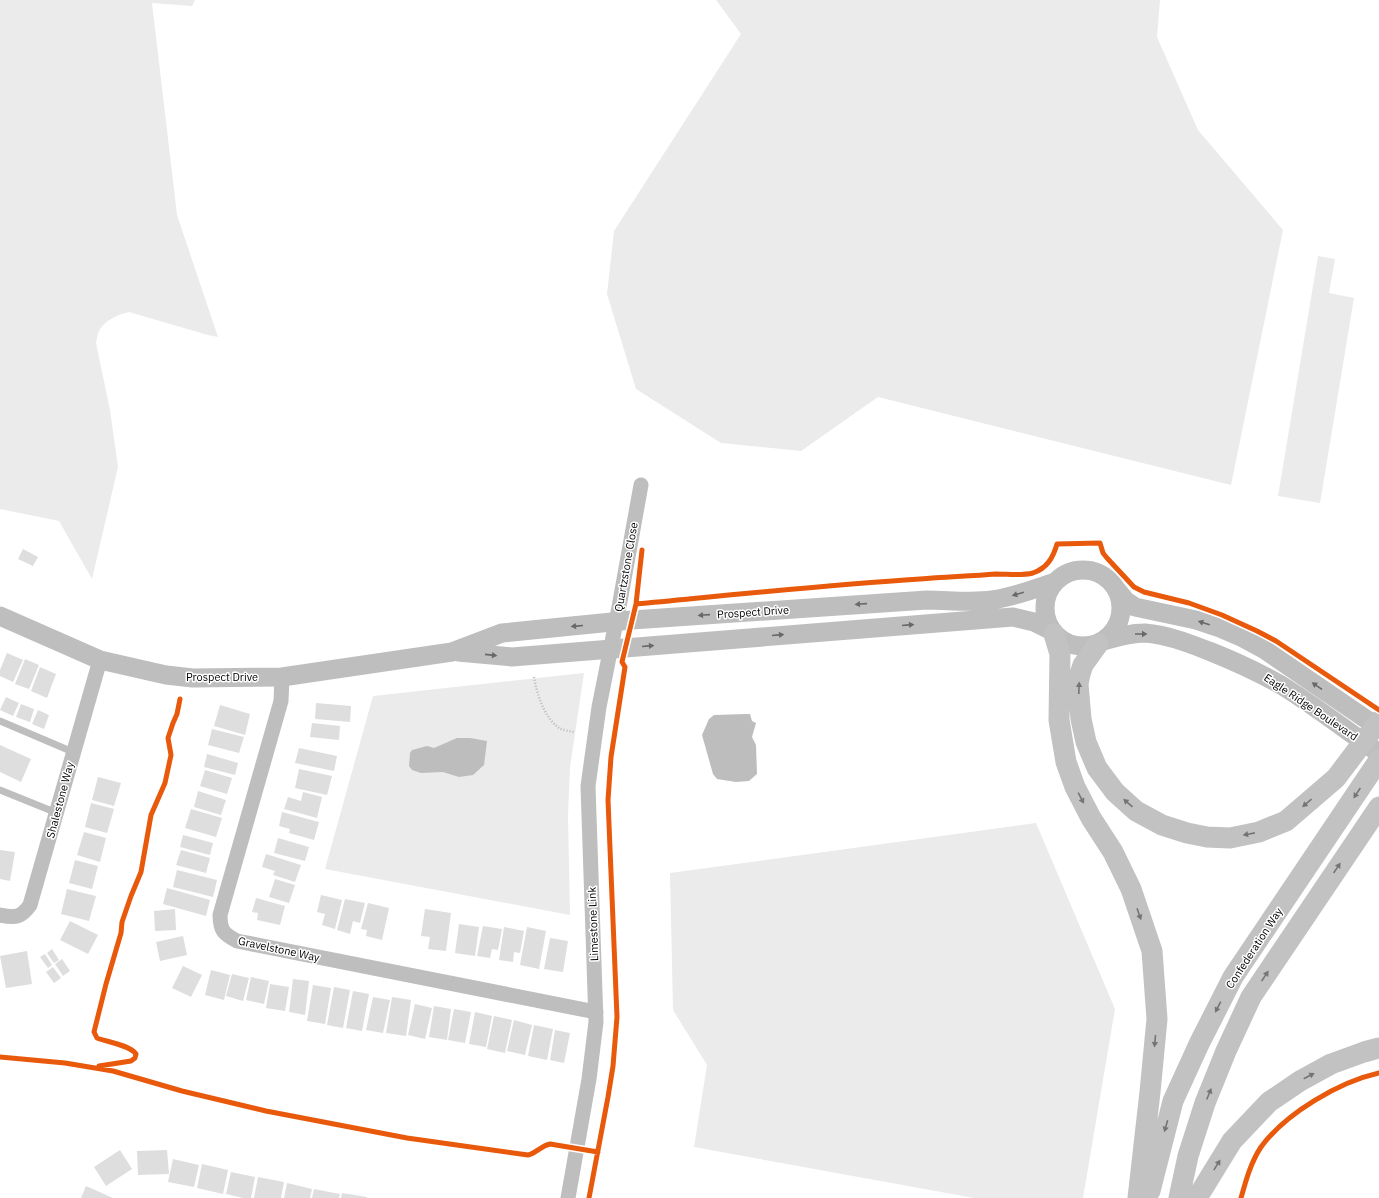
<svg xmlns="http://www.w3.org/2000/svg" width="1379" height="1198" font-family="'IBM Plex Sans',sans-serif">
  <style>
    .green { fill: #ebebeb }
    .water { fill: #bdbdbd }
    .building { fill: #dedede }
    .lines { fill: none; stroke-linecap: round; stroke-linejoin: round }
    .path { stroke: #b9b9b9; stroke-width: 2.5; stroke-dasharray: 1 2; stroke-linecap: butt }
    .service { stroke: #bebebe; stroke-width: 7 }
    .minor { stroke: #bebebe; stroke-width: 15 }
    .tertiary { stroke: #bebebe; stroke-width: 19 }
    .secondary { stroke: #c2c2c2; stroke-width: 21 }
    .cycleway-casing { stroke: #fff; stroke-width: 8 }
    .cycleway { stroke: #e8590c; stroke-width: 5 }
    .oneway { fill: #686868 }
    .oneway2 { fill: #747474 }
    .labels { text-anchor: middle; dominant-baseline: central; stroke-width: 3; stroke-linejoin: round; paint-order: stroke }
    .street-label { font-size: 11px; fill: #000; stroke: #fff }
  </style>
  <rect width="100%" height="100%" fill="#fff"/>
  <path class="green" d="M0,0H195L192,6L152,3L177,215L218,337L208,335L129,312C117,315 103,321 98,333C97,336 97,340 96,343L110,410L118,467L92,579L59,521L0,509Z
    M716,0H1160L1157,37L1198,130L1283,230L1231,485L878,397L801,451L721,443L636,389L607,294L614,231L741,34Z
    M1318,256L1335,259L1329,293L1354,298L1320,503L1278,496Z
    M584,673L570,767L568,816L570,915L325,869L373,696Z
    M1036,823L1115,1009L1083,1198H974L694,1147L707,1065L673,1010L670,873Z"/>
  <path class="water" d="M746,714H750L752,721L756,723L752,737L756,745L757,774L749,781L736,782L717,779L713,774L702,735L709,719L714,715Z
    M457,738H470L487,741L484,765L473,775L459,777L443,772L421,773L412,770L409,766L410,753L412,750L427,746L434,748Z"/>
  <path class="building" d="M23,549L38,557L33,566L18,559Z
    M7,653L23,660L13,682L0,676V670Z
    M25,659L39,665L29,689L15,684Z
    M40,667L56,674L47,698L31,691Z
    M6,697L19,703L13,716L0,710Z
    M316,703L351,706L350,722L315,719Z
    M21,704L34,709L30,722L16,717Z
    M220,705L250,714L245,735L214,726Z
    M38,710L49,715L44,729L32,724Z
    M312,723L340,726L339,740L310,737Z
    M212,729L244,737L239,753L208,745Z
    M0,745L31,759L21,782L0,772Z
    M299,748L337,756L334,771L295,763Z
    M207,754L238,763L235,775L204,767Z
    M299,769L332,776L327,795L295,788Z
    M205,770L232,778L227,794L200,786Z
    M98,777L121,783L114,806L92,800Z
    M198,791L226,800L221,815L194,807Z
    M303,792L322,797L317,818L284,809L288,797L301,801Z
    M91,803L114,809L107,833L85,827Z
    M191,809L222,818L216,837L185,828Z
    M282,812L319,822L314,840L289,833L290,829L279,826Z
    M84,832L106,838L100,862L77,855Z
    M183,835L213,843L210,855L180,847Z
    M278,838L309,847L305,861L274,853Z
    M0,850L15,852L10,881L0,879Z
    M181,850L210,858L206,873L176,865Z
    M266,854L301,865L295,882L273,875L275,871L262,867Z
    M75,860L98,866L92,889L69,883Z
    M177,870L217,880L213,897L173,887Z
    M275,879L295,885L289,903L269,897Z
    M167,888L210,900L206,916L163,904Z
    M67,889L96,896L89,921L61,914Z
    M321,895L342,900L335,929L322,925L325,914L317,912Z
    M256,898L285,906L280,925L257,920L258,913L252,912Z
    M345,899L365,903L360,923L353,921L350,934L337,930Z
    M368,903L389,908L382,940L366,936L367,930L361,929Z
    M175,909L176,930L155,931L154,911Z
    M425,909L451,913L446,951L428,949L430,937L421,936Z
    M70,921L98,935L88,954L60,940Z
    M459,924L479,927L475,956L455,953Z
    M483,926L502,929L498,950L492,949L490,958L477,956Z
    M504,927L524,931L520,953L514,952L513,962L499,960Z
    M527,927L546,931L539,969L520,965Z
    M183,936L187,955L160,961L156,942Z
    M550,938L568,941L563,972L544,969Z
    M52,949L59,960L54,963L47,953Z
    M27,951L32,984L6,988L0,956Z
    M45,954L52,965L48,968L40,957Z
    M62,959L70,971L63,976L55,964Z
    M183,966L202,975L191,997L172,988Z
    M53,967L61,978L54,983L46,972Z
    M211,970L230,975L224,1000L205,995Z
    M232,974L249,978L243,1001L226,996Z
    M251,977L269,981L264,1004L246,1000Z
    M293,979L309,981L305,1015L289,1012Z
    M270,984L289,987L285,1011L266,1008Z
    M313,985L331,988L325,1024L307,1021Z
    M334,987L350,990L343,1028L327,1025Z
    M353,991L369,994L362,1031L346,1028Z
    M373,997L390,1000L383,1033L366,1030Z
    M392,997L411,1000L406,1036L386,1033Z
    M415,1004L432,1008L425,1039L408,1035Z
    M434,1006L451,1009L447,1040L429,1037Z
    M454,1009L471,1012L465,1043L448,1040Z
    M475,1012L492,1016L486,1047L469,1044Z
    M494,1016L512,1020L505,1053L487,1049Z
    M514,1020L532,1025L525,1055L507,1051Z
    M534,1025L553,1029L547,1060L528,1056Z
    M555,1030L570,1033L564,1063L550,1060Z
    M120,1150L132,1169L106,1186L94,1167Z
    M167,1150L169,1174L138,1175L137,1151Z
    M173,1159L199,1165L194,1187L168,1182Z
    M202,1164L228,1170L223,1194L197,1188Z
    M231,1172L255,1177L251,1198H243L226,1194Z
    M258,1177L284,1182L281,1198H254Z
    M287,1183L312,1189L310,1198H284Z
    M86,1186L113,1198H81Z
    M314,1189L340,1194L339,1198H312Z
    M342,1193L367,1197V1198H341Z"/>
  <g class="lines">
    <path class="path" d="M534,677C537,695 544,717 559,728C563,730 569,731 574,732"/>
    <path class="service" d="M0,721L73,752
      M0,790L57,813"/>
    <path class="minor" d="M282,677L281,701L220,915C220,931 224,934 237,941L596,1012
      M0,915C15,918 21,918 30,905L100,660
      M568,1198L589,1079L596,1022L588,786L599,707L619,607L641,485"/>
    <path class="tertiary" d="M1045 608a38 38 0 1 1 76 0a38 38 0 1 1-76 0Z
      M1117,590L1126,601L1135,607L1196,620L1220,628L1241,637L1265,650L1379,728
      M0,616L100,660L166,675L193,678L282,677L452,652L502,633L632,620L927,600C948,600 971,603 992,600C1014,597 1035,589 1055,582
      M1103,641C1117,637 1130,633 1145,633C1168,635 1188,643 1209,651C1234,661 1258,672 1281,685C1315,706 1347,731 1379,753
      M458,652L512,657L1013,617L1034,622L1052,631"/>
    <path class="secondary" d="M1054,634L1060,654L1059,720L1066,762L1075,787L1091,818L1113,852L1131,889L1152,951L1157,1019L1150,1092L1138,1198
      M1098,644L1083,665L1080,674L1078,684L1081,719L1086,742L1097,768L1115,792L1136,811L1162,825L1187,833L1207,837L1230,838L1259,832L1286,821L1336,778L1379,721
      M1150,1191L1173,1101L1199,1044L1233,977L1379,760
      M1179,1198L1188,1156L1205,1103L1226,1051L1251,997L1379,807
      M1197,1198L1232,1141L1269,1102L1300,1081L1331,1064L1364,1052L1379,1048"/>
    <defs>
      <path id="cycleway" d="M636,604C731,595 825,585 920,579C946,577 971,576 996,574C1008,574 1021,576 1033,573C1047,568 1053,558 1057,544L1100,543L1103,553L1107,558L1134,587L1144,592L1189,603L1222,615L1257,631L1276,641L1379,710
        M0,1057L65,1063L113,1071L182,1091L266,1111L407,1138L528,1155C536,1153 541,1146 550,1144L598,1152
        M99,1066L131,1061L135,1058L136,1054C130,1045 107,1042 97,1038L94,1032L106,984L121,933L122,922L131,896L141,872L151,815L165,783L171,755L168,738L173,723L177,714L180,699
        M589,1198L608,1097L613,1066L617,1017L608,800L611,757L625,667L622,662L636,604L642,550
        M1241,1198C1246,1180 1251,1162 1261,1147C1286,1113 1339,1082 1379,1073"/>
    </defs>
    <use href="#cycleway" class="cycleway-casing"/>
    <use href="#cycleway" class="cycleway"/>
  </g>
  <defs><path id="oneway-solid" d="M-6-.8H1V-3.2L6.5 0L1 3.2V.8H-6Z"/></defs>
  <g class="oneway">
    <use href="#oneway-solid" transform="translate(1018 594) rotate(164)"/>
    <use href="#oneway-solid" transform="translate(861 604) rotate(176)"/>
    <use href="#oneway-solid" transform="translate(704 615) rotate(176)"/>
    <use href="#oneway-solid" transform="translate(1204 623) rotate(-163)"/>
    <use href="#oneway-solid" transform="translate(908 625) rotate(-5)"/>
    <use href="#oneway-solid" transform="translate(577 626) rotate(175)"/>
    <use href="#oneway-solid" transform="translate(1141 634)"/>
    <use href="#oneway-solid" transform="translate(778 635) rotate(-5)"/>
    <use href="#oneway-solid" transform="translate(648 646) rotate(-5)"/>
    <use href="#oneway-solid" transform="translate(491 655) rotate(6)"/>
    <use href="#oneway-solid" transform="translate(1317 686) rotate(-146)"/>
  </g>
  <g class="oneway2">
    <use href="#oneway-solid" transform="translate(1079 688) rotate(-88)"/>
    <use href="#oneway-solid" transform="translate(1357 793) rotate(124)"/>
    <use href="#oneway-solid" transform="translate(1081 798) rotate(62)"/>
    <use href="#oneway-solid" transform="translate(1128 803) rotate(-139)"/>
    <use href="#oneway-solid" transform="translate(1307 803) rotate(139)"/>
    <use href="#oneway-solid" transform="translate(1249 834) rotate(169)"/>
    <use href="#oneway-solid" transform="translate(1337 868) rotate(-56)"/>
    <use href="#oneway-solid" transform="translate(1139 914) rotate(71)"/>
    <use href="#oneway-solid" transform="translate(1265 976) rotate(-56)"/>
    <use href="#oneway-solid" transform="translate(1218 1007) rotate(117)"/>
    <use href="#oneway-solid" transform="translate(1155 1041) rotate(95)"/>
    <use href="#oneway-solid" transform="translate(1309 1076) rotate(-28)"/>
    <use href="#oneway-solid" transform="translate(1209 1094) rotate(-68)"/>
    <use href="#oneway-solid" transform="translate(1166 1126) rotate(106)"/>
    <use href="#oneway-solid" transform="translate(1217 1165) rotate(-58)"/>
  </g>
  <g class="labels">
    <g class="street-label">
      <text transform="translate(626 567) rotate(-80)">Quartzstone Close</text>
      <text transform="translate(753 612) rotate(-4)">Prospect Drive</text>
      <text x="222" y="677">Prospect Drive</text>
      <text transform="translate(1311 707) rotate(34)">Eagle Ridge Boulevard</text>
      <text transform="translate(60 800) rotate(-75)">Shalestone Way</text>
      <text transform="translate(593 924) rotate(-92)">Limestone Link</text>
      <text transform="translate(1254 948) rotate(-57)">Confederation Way</text>
      <text transform="translate(279 949) rotate(12)">Gravelstone Way</text>
    </g>
  </g>
</svg>
